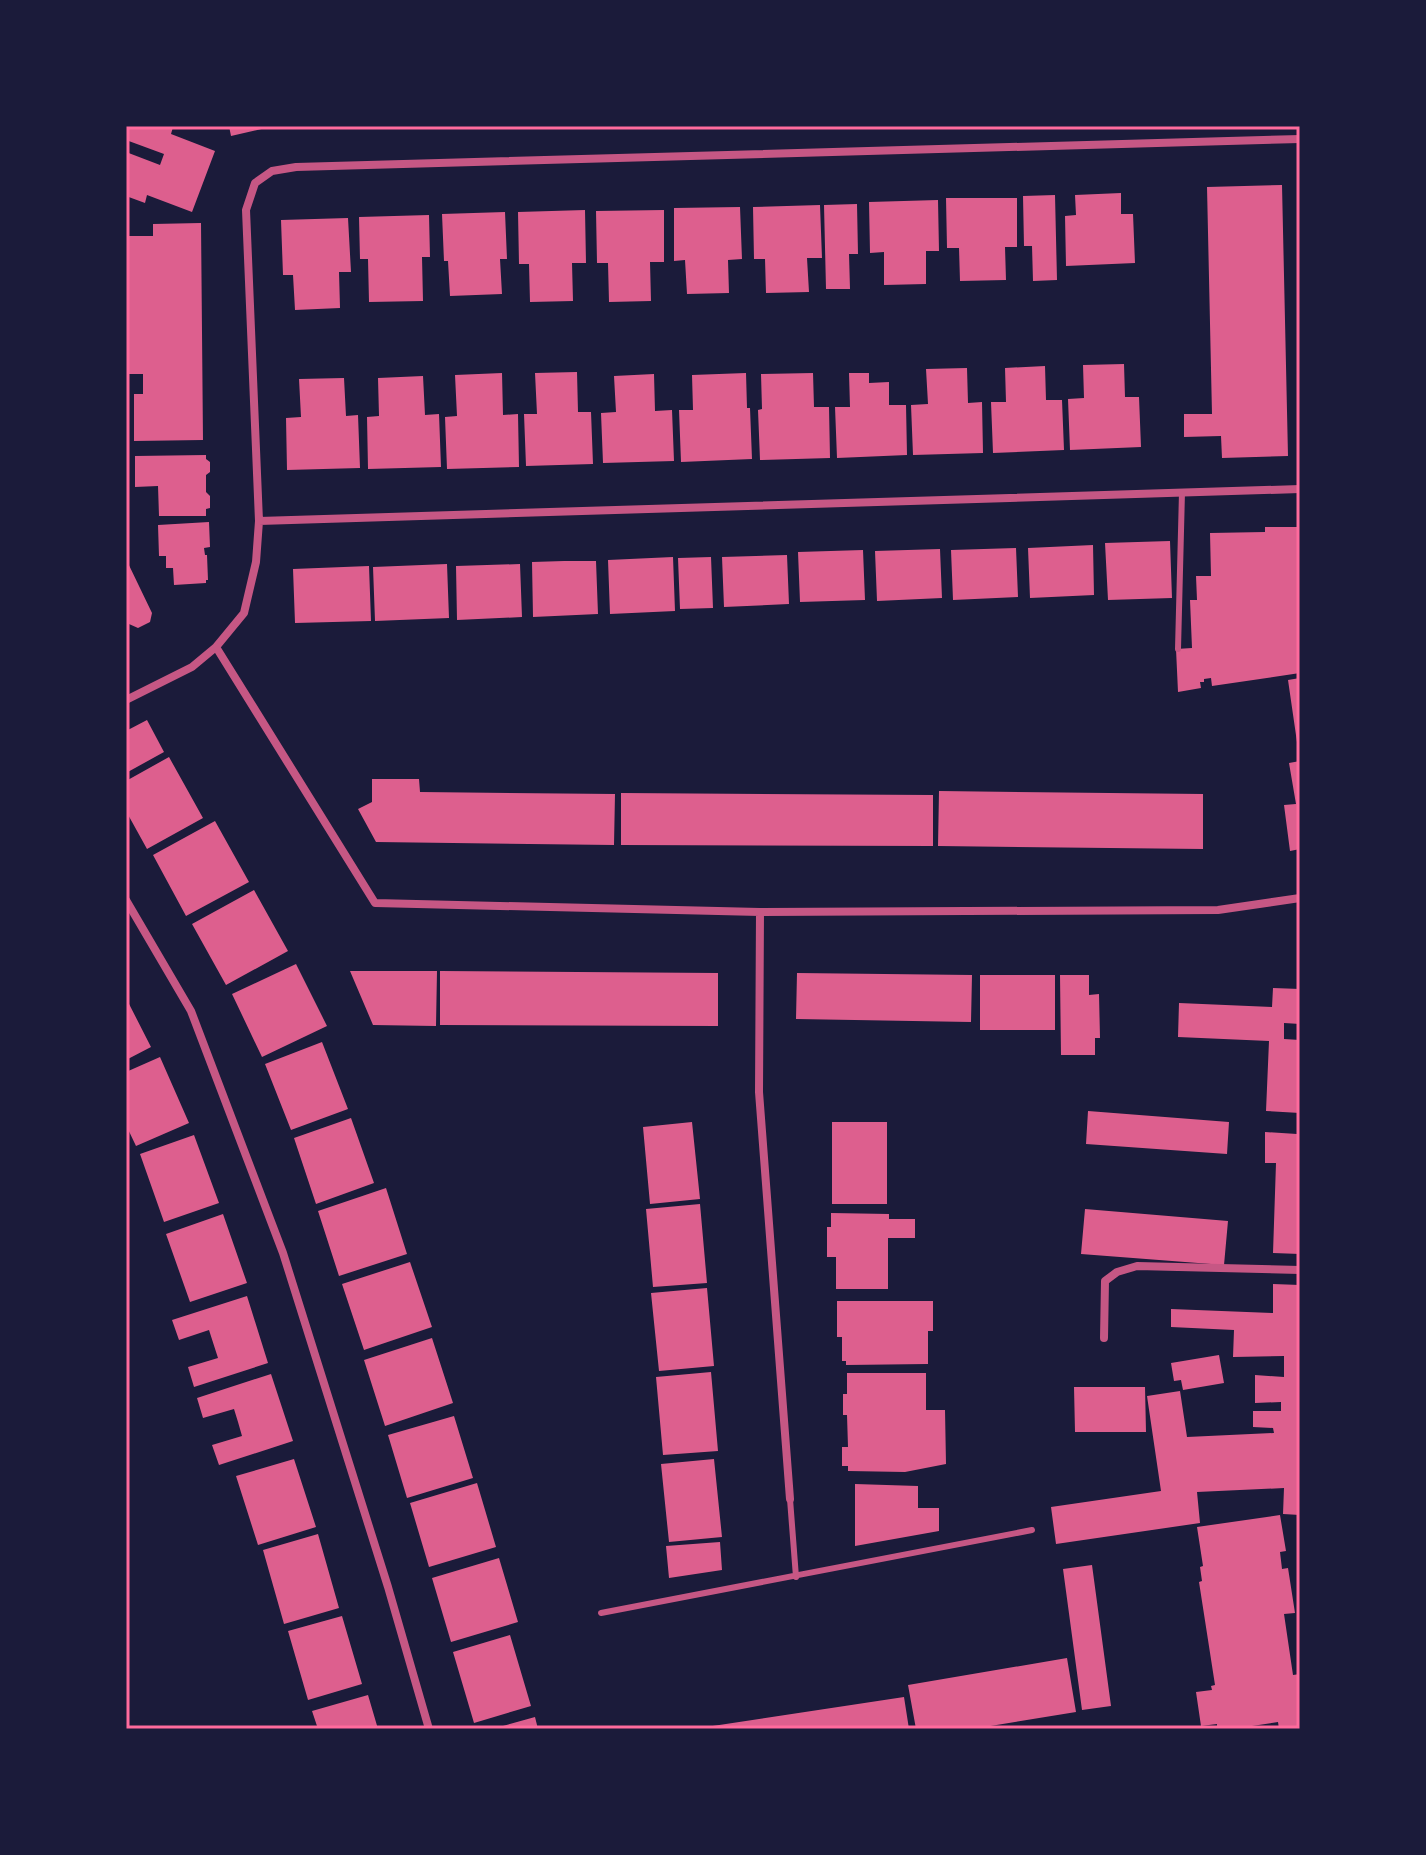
<svg xmlns="http://www.w3.org/2000/svg" width="1426" height="1855" font-family="Ubuntu,sans-serif">
  <style>
    .building { fill: #dd5f8e }
    .lines { fill: none; stroke-linecap: round; stroke-linejoin: round }
    .service { stroke: #c65784; stroke-width: 6 }
    .minor { stroke: #c65784; stroke-width: 8 }
    .neatline { fill: none; stroke: #ff6b9d; stroke-width: 3 }
  </style>
  <rect width="100%" height="100%" fill="#1b1b3a"/>
  <path class="building" d="M126,126H171L173,127L171,134L215,151L192,212L147,195L145,203L126,196V152L160,165L164,154L126,140Z
    M229,126H270V127L231,136Z
    M1282,185L1288,456L1222,458L1221,436L1184,437V414H1212L1207,187Z
    M1121,193V214H1133L1135,263L1066,266L1065,216L1076,215L1075,195Z
    M1055,195L1057,280L1033,281L1032,246H1024L1023,196Z
    M946,198H1017V247H1005L1006,280L960,281L959,248H947Z
    M938,200L939,251H926V284L884,285V252L870,253L869,202Z
    M857,204L858,254H849L850,289H826L824,205Z
    M820,205L822,258H807L809,292L766,293L765,259H754L753,207Z
    M740,207L742,259L728,260L729,293L687,294L685,260L674,261V208Z
    M585,210L586,263H572L573,301L530,302L529,264H519L518,212Z
    M664,210V262H650L651,301L609,302L608,263H597L596,211Z
    M505,212L507,259H500L502,294L450,296L448,261H444L442,214Z
    M429,215L430,257H422L423,301L369,302L368,259H360L359,217Z
    M348,218L351,272H339L340,308L295,310L293,275H283L281,220Z
    M201,223L203,440L134,441V394H143V374H126V236H153V224Z
    M1124,364L1125,397H1139L1141,447L1070,450L1068,399L1084,398L1083,365Z
    M1045,366L1046,400H1062L1064,450L993,453L991,402H1006L1005,368Z
    M967,368L968,403L982,402L983,453L913,455L911,405L928,404L926,369Z
    M577,372L578,412H591L593,464L526,466L524,414H537L535,373Z
    M502,373L503,415L518,414L519,467L447,469L445,417L457,416L455,375Z
    M746,373L747,408H750L752,459L681,462L679,410H693L692,375Z
    M813,373L814,407H829L830,458L760,460L758,410L762,409L761,374Z
    M849,373H869V383L889,382V405H906L907,455L837,458L835,407H850Z
    M654,374L655,411L672,410L674,461L603,463L601,413L616,412L614,376Z
    M423,376L425,415L439,414L441,467L368,469L367,417L379,416L378,378Z
    M344,378L346,416L358,415L360,468L287,470L286,418L301,417L299,379Z
    M206,455V459L210,462V472L206,475V492L210,496V508L206,509V516H159L158,486L135,487V456Z
    M209,522L210,547L204,548L205,555H207L208,580H206V583L174,585L173,568H166V556H159L158,525Z
    M1265,527H1300V673L1212,686L1211,678L1204,679V682H1200L1201,688L1178,692L1176,649L1192,648L1190,600H1197L1196,576H1211L1210,533L1265,532Z
    M1170,541L1172,598L1108,600L1105,543Z
    M1093,545L1094,595L1030,598L1028,548Z
    M1016,548L1018,597L953,600L951,550Z
    M940,549L942,598L877,601L875,551Z
    M863,550L865,600L800,602L798,552Z
    M787,555L789,604L724,607L722,557Z
    M673,557L675,611L610,614L608,560Z
    M711,557L713,608L680,609L678,558Z
    M126,559L152,613L150,622L138,628L129,624L126,625Z
    M564,561H596L598,614L533,617L532,562Z
    M447,564L449,618L375,621L373,567Z
    M520,564L522,617L457,620L456,566Z
    M369,566L371,621L295,623L293,569Z
    M1300,678V749H1298L1288,680Z
    M147,720L164,752L126,773V731Z
    M169,757L203,818L147,849L126,811V781Z
    M1300,761V849L1290,851L1284,805L1296,804L1289,763Z
    M372,779H419L420,792L615,794L614,845L376,842L358,809L372,802Z
    M939,791L1203,794V849L938,846Z
    M621,793L933,795V846L621,845Z
    M215,821L249,882L186,916L153,855Z
    M254,890L288,951L226,985L192,924Z
    M296,964L327,1026L262,1057L232,994Z
    M350,971H437L436,1026L373,1025Z
    M440,971L718,973V1026L440,1025Z
    M797,973L972,975L971,1022L796,1019Z
    M980,975H1055V1030H980Z
    M1060,975H1089V995L1099,994L1100,1038H1095V1055H1061Z
    M1273,988L1300,989V1024L1284,1023V1039L1300,1040V1113L1266,1111L1269,1041L1178,1037L1179,1003L1272,1007Z
    M126,998L151,1047L126,1060Z
    M322,1042L348,1109L291,1130L265,1064Z
    M160,1057L189,1123L136,1146L126,1125V1072Z
    M1088,1111L1229,1122L1227,1154L1086,1144Z
    M351,1118L374,1183L316,1204L294,1138Z
    M692,1122L700,1199L650,1204L643,1127Z
    M832,1122H887V1204H832Z
    M1265,1132L1297,1134V1164H1300V1254L1273,1253L1276,1163H1265Z
    M194,1135L219,1203L164,1222L140,1154Z
    M386,1188L407,1254L339,1276L318,1211Z
    M700,1204L707,1283L653,1287L646,1209Z
    M1085,1209L1228,1221L1224,1265L1081,1254Z
    M831,1213L889,1214V1219H915V1238H888V1289H836V1257H827V1227H831Z
    M223,1214L247,1283L190,1302L166,1234Z
    M410,1262L432,1327L364,1350L342,1284Z
    M1273,1284L1300,1285V1515L1283,1514L1284,1488L1197,1492L1200,1523L1056,1544L1051,1507L1161,1491L1147,1396L1180,1391L1187,1437L1274,1433L1273,1428L1253,1427V1411H1281V1402L1255,1403V1375L1284,1377V1356L1233,1357L1234,1330L1171,1327V1309L1273,1313Z
    M707,1288L714,1366L659,1371L651,1293Z
    M247,1296L268,1363L194,1387L188,1367L218,1358L209,1330L179,1340L172,1320Z
    M837,1301H933V1331H928V1364L846,1365V1361H842V1337H837Z
    M432,1338L453,1403L385,1426L364,1360Z
    M1219,1355L1224,1383L1183,1390L1181,1380L1174,1381L1171,1363Z
    M711,1372L718,1451L663,1455L656,1377Z
    M847,1373H926V1410H945L946,1464L905,1472L848,1471V1466H842V1447H848L847,1415H843V1394H847Z
    M271,1374L293,1441L219,1465L212,1445L242,1436L238,1422L234,1409L203,1418L197,1398Z
    M1074,1387H1145L1146,1432H1075Z
    M454,1416L473,1478L407,1498L388,1435Z
    M294,1459L316,1527L258,1545L236,1476Z
    M714,1459L722,1537L669,1542L661,1464Z
    M477,1483L496,1547L429,1567L410,1503Z
    M855,1484L918,1486V1508H939V1531L855,1546Z
    M1280,1515L1286,1551L1280,1552L1282,1569L1288,1568L1295,1613L1284,1614L1293,1675L1300,1674V1728L1279,1729L1278,1722L1232,1729H1217V1724L1201,1726L1196,1692L1212,1690L1211,1686L1215,1685L1199,1582L1202,1581L1200,1567L1203,1566L1197,1527Z
    M318,1534L339,1608L284,1624L263,1550Z
    M720,1542L722,1570L669,1578L666,1546Z
    M499,1558L518,1622L451,1642L432,1578Z
    M1092,1565L1111,1706L1082,1710L1063,1569Z
    M342,1616L362,1684L308,1700L288,1631Z
    M510,1635L531,1706L474,1723L453,1652Z
    M1067,1658L1076,1712L972,1729H916L908,1685Z
    M368,1695L378,1729H318L312,1711Z
    M904,1697L909,1729H706V1727Z
    M535,1717L538,1729H496V1728Z"/>
  <g class="lines">
    <path class="service" d="M1178,649L1182,492
      M790,1499L796,1577
      M601,1613L1032,1530"/>
    <path class="minor" d="M259,521L1300,489
      M216,647L375,903L760,912L1218,910L1300,898
      M126,700L192,667L216,647L244,613L256,562L259,521L246,210L255,183L272,171L296,167L1300,139
      M126,900L191,1011L283,1253L388,1587L429,1729
      M760,912L759,1092L790,1499
      M1104,1338L1105,1281L1117,1272L1137,1266L1300,1270"/>
  </g>
  <rect width="1426" height="1855" fill="none" stroke="#1b1b3a" stroke-width="256"/>
  <rect x="128" y="128" width="1170" height="1599" class="neatline"/>
</svg>
